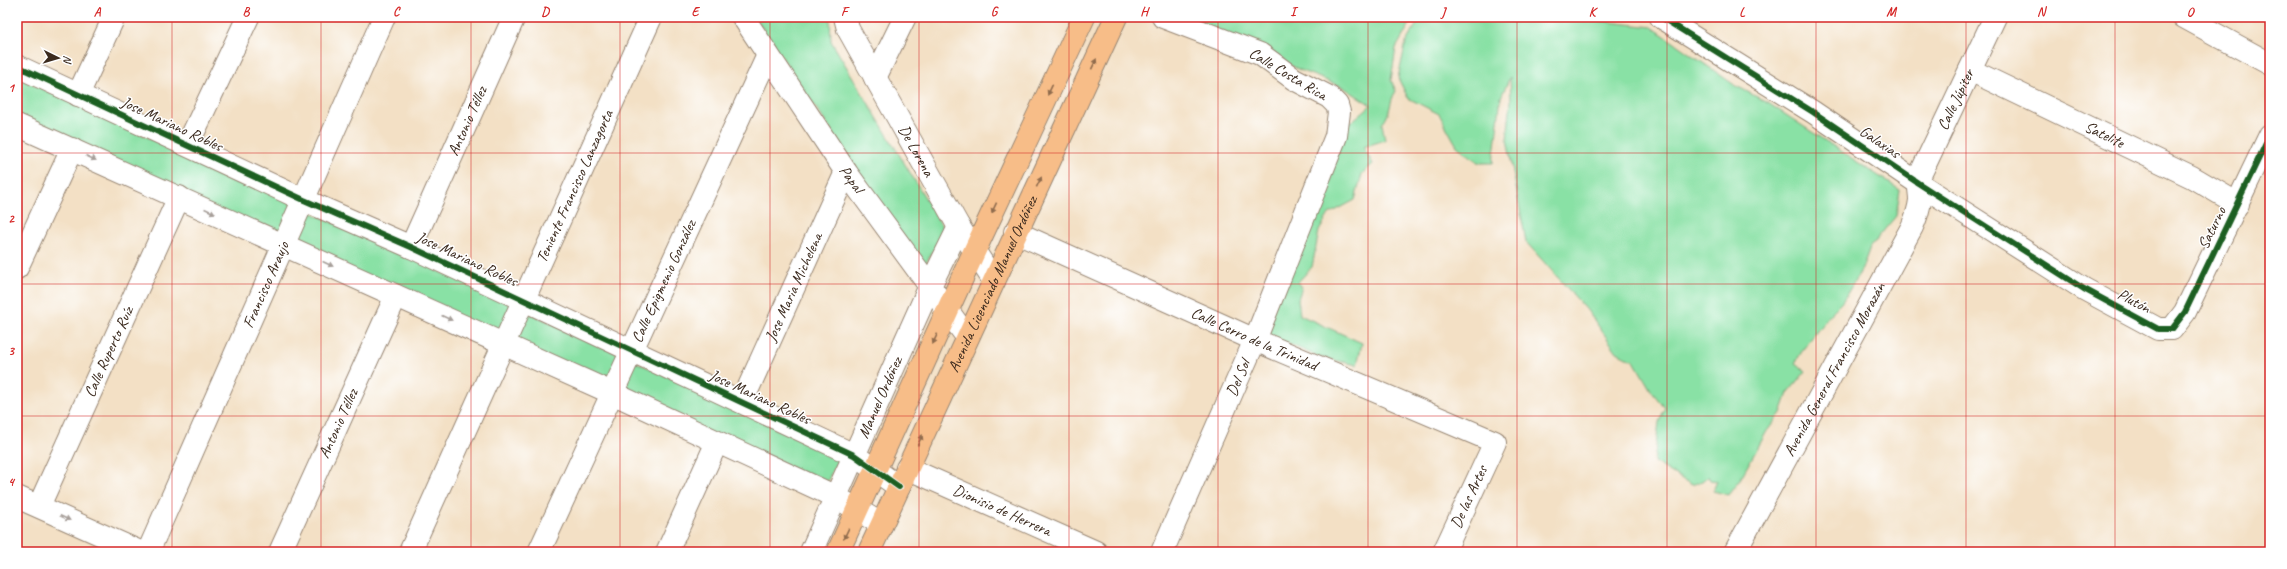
<svg xmlns="http://www.w3.org/2000/svg" width="2287" height="569" font-family="Caveat,sans-serif">
  <style>
    .green { fill: #89e1a5; stroke: #628662 }
    .lines { fill: none; stroke-linecap: round; stroke-linejoin: round }
    .minor-casing { stroke: #978572; stroke-width: 24 }
    .major-casing { stroke: #978572; stroke-width: 24 }
    .minor { stroke: #fff; stroke-width: 22 }
    .major { stroke: #f7bd88; stroke-width: 22 }
    .cycleway-casing { stroke: #fff; stroke-width: 8 }
    .cycleway { stroke: #1b5e20; stroke-width: 6 }
    .oneway { fill: #906c4e }
    .oneway2 { fill: #a79f9a }
    .grid { fill: none; stroke: #d62828; stroke-width: 1; stroke-opacity: 0.55 }
    .labels { text-anchor: middle; dominant-baseline: central; stroke-width: 3; stroke-linejoin: round; paint-order: stroke }
    .street-label { font-size: 16px; fill: #3b2a1e; stroke: #fff }
    .neatline { fill: none; stroke: #d62828; stroke-width: 1.5 }
    .grid-label { font-size: 13px; text-anchor: middle; font-weight: bold; fill: #d62828 }
  </style>
  <rect width="100%" height="100%" fill="#fff"/>
  <filter id="ink" filterUnits="userSpaceOnUse"><feTurbulence type="fractalNoise" baseFrequency=".025" numOctaves="2"/><feDisplacementMap in="SourceGraphic" scale="8" xChannelSelector="R" yChannelSelector="G"/><feConvolveMatrix kernelMatrix="1 2 1 2 8 2 1 2 1" color-interpolation-filters="sRGB"/></filter>
  <filter id="wash" filterUnits="userSpaceOnUse"><feTurbulence type="fractalNoise" baseFrequency=".012" numOctaves="4" result="noise"/><feDisplacementMap in="SourceGraphic" scale="16" xChannelSelector="R" yChannelSelector="G"/><feGaussianBlur stdDeviation="0.9" result="paint"/><feColorMatrix in="noise" values="0 0 0 0 0 0 0 0 0 0 0 0 0 0 0 0 0 1.4 0 .05"/><feComposite in="paint" operator="in"/></filter>
  <g filter="url(#wash)">
    <rect width="100%" height="100%" fill="#f3e0c5"/>
    <path class="green" d="M755,17H830L831,41L945,231L923,268Z
      M1178,17H1414L1396,48L1391,80L1396,91C1388,103 1392,113 1382,124L1385,140L1363,147L1373,164L1362,174L1355,200L1329,214L1319,231L1312,267L1298,282L1302,287L1298,299L1300,315L1362,343L1357,365L1319,357L1261,332L1340,126L1351,122L1371,105L1343,87L1302,71L1250,45Z
      M1421,17H1568L1652,27L1733,84L1768,103L1900,190L1896,216L1870,247L1862,269L1842,302L1830,314L1804,348L1795,363L1806,371L1788,393L1781,413L1767,431L1739,481L1728,495L1713,491L1717,481L1710,480L1708,476L1702,481L1692,485L1654,462L1659,422L1665,408L1652,392L1634,361L1617,352L1586,309L1526,242L1507,139L1511,101L1510,77L1501,97L1493,163H1479L1457,146L1439,114L1408,98L1398,78L1406,42Z
      M17,77L840,456L825,486L17,118Z"/>
  </g>
  <g filter="url(#ink)">
    <g class="lines">
      <defs>
        <g id="minor">
          <path id="s1" d="M743,17L846,172L967,337"/>
          <path id="s2" d="M845,17L848,29L959,227L994,281"/>
          <path d="M1661,17L1813,112L1918,183L2084,289L2158,329H2172L2185,312L2270,135"/>
          <path d="M2184,17L2270,64"/>
          <path d="M17,66L304,200L411,247L854,455L899,487"/>
          <path id="s3" d="M1970,70L2192,177L2238,204"/>
          <path d="M875,78L905,17"/>
          <path d="M78,95L114,17"/>
          <path d="M17,125L612,393L836,497L881,524"/>
          <path d="M188,144L248,17"/>
          <path id="s4" d="M1015,232L1255,340L1495,442L1444,552"/>
          <path id="s5" d="M411,247L514,17"/>
          <path d="M17,268L72,149"/>
          <path id="s6" d="M742,402L846,172"/>
          <path id="s7" d="M907,468L1096,552"/>
          <path d="M17,497L140,552"/>
          <path id="s8" d="M39,506L179,197"/>
          <path id="s9" d="M148,552L384,17"/>
          <path id="s10" d="M280,552L396,296"/>
          <path id="s11" d="M410,552L651,17"/>
          <path id="s12" d="M539,552L768,55"/>
          <path d="M667,552L717,442"/>
          <path id="s13" d="M811,552L930,286L959,227"/>
          <path id="s14" d="M1162,552L1255,340L1336,136L1339,112L1337,105L1329,97L1294,79L1260,54L1163,17"/>
          <path id="s15" d="M1735,552L1912,227C1916,218 1919,210 1920,200C1920,191 1917,184 1920,175L1995,17"/>
        </g>
        <g id="major">
          <path d="M838,552L974,252L1084,17"/>
          <path id="s16" d="M869,552L1116,17"/>
        </g>
      </defs>
      <use href="#minor" class="minor-casing"/>
      <use href="#major" class="major-casing"/>
      <use href="#minor" class="minor"/>
      <use href="#major" class="major"/>
      <defs>
        <path id="cycleway" d="M1661,17L1813,112L1918,183L2084,289L2158,329H2172L2185,312L2270,135
          M17,66L304,200L411,247L854,455L899,487"/>
      </defs>
      <use href="#cycleway" class="cycleway-casing"/>
      <use href="#cycleway" class="cycleway"/>
    </g>
    <defs><path id="oneway-solid" d="M-6-.8H1V-3.2L6.5 0L1 3.2V.8H-6Z"/></defs>
    <g class="oneway">
      <use href="#oneway-solid" transform="translate(1094 64) rotate(-65)"/>
      <use href="#oneway-solid" transform="translate(1050 90) rotate(115)"/>
      <use href="#oneway-solid" transform="translate(1039 182) rotate(-64)"/>
      <use href="#oneway-solid" transform="translate(994 208) rotate(115)"/>
      <use href="#oneway-solid" transform="translate(935 339) rotate(115)"/>
      <use href="#oneway-solid" transform="translate(920 440) rotate(-66)"/>
      <use href="#oneway-solid" transform="translate(846 534) rotate(115)"/>
    </g>
    <g class="oneway2">
      <use href="#oneway-solid" transform="translate(91 158) rotate(24)"/>
      <use href="#oneway-solid" transform="translate(210 211) rotate(24)"/>
      <use href="#oneway-solid" transform="translate(328 264) rotate(25)"/>
      <use href="#oneway-solid" transform="translate(447 318) rotate(24)"/>
      <use href="#oneway-solid" transform="translate(65 518) rotate(24)"/>
    </g>
  </g>
  <path class="grid" d="M172,17V552M321,17V552M471,17V552M620,17V552M770,17V552M919,17V552M1069,17V552M1218,17V552M1368,17V552M1517,17V552M1667,17V552M1816,17V552M1966,17V552M2115,17V552M17,153H2270M17,284H2270M17,416H2270"/>
  <g class="labels">
    <g class="street-label">
      <text transform="translate(1288 74) rotate(31)">Calle Costa Rica</text>
      <text stroke="none"><textPath href="#s15" startOffset="507">Calle Júpiter</textPath></text>
      <text stroke="none"><textPath href="#s5" startOffset="138">Antonio Téllez</textPath></text>
      <text transform="translate(172 124) rotate(25)">Jose Mariano Robles</text>
      <text stroke="none"><textPath href="#s3" startOffset="149">Satelite</textPath></text>
      <text transform="translate(1880 142) rotate(34)">Galaxias</text>
      <text stroke="none"><textPath href="#s2" startOffset="152">De Lorena</textPath></text>
      <text stroke="none"><textPath href="#s1" startOffset="195">Papal</textPath></text>
      <text stroke="none"><textPath href="#s11" startOffset="401">Teniente Francisco Lanzagorta</textPath></text>
      <text transform="translate(2212 228) rotate(-64)">Saturno</text>
      <text transform="translate(467 259) rotate(25)">Jose Mariano Robles</text>
      <text stroke="none"><textPath href="#s12" startOffset="298">Calle Epigmenio González</textPath></text>
      <text stroke="none"><textPath href="#s16" startOffset="295">Avenida Licenciado Manuel Ordóñez</textPath></text>
      <text stroke="none"><textPath href="#s9" startOffset="292">Francisco Araujo</textPath></text>
      <text stroke="none"><textPath href="#s6" startOffset="126">Jose Maria Michelena</textPath></text>
      <text transform="translate(2134 301) rotate(28)">Plutón</text>
      <text stroke="none"><textPath href="#s4" startOffset="262">Calle Cerro de la Trinidad</textPath></text>
      <text stroke="none"><textPath href="#s8" startOffset="169">Calle Ruperto Ruíz</textPath></text>
      <text stroke="none"><textPath href="#s15" startOffset="208">Avenida General Francisco Morazán</textPath></text>
      <text stroke="none"><textPath href="#s14" startOffset="190">Del Sol</textPath></text>
      <text transform="translate(760 397) rotate(25)">Jose Mariano Robles</text>
      <text stroke="none"><textPath href="#s13" startOffset="169">Manuel Ordóñez</textPath></text>
      <text stroke="none"><textPath href="#s10" startOffset="141">Antonio Téllez</textPath></text>
      <text transform="translate(1469 497) rotate(-65)">De las Artes</text>
      <text stroke="none"><textPath href="#s7" startOffset="104">Dionisio de Herrera</textPath></text>
    </g>
  </g>
  <rect width="2287" height="569" fill="none" stroke="#fff" stroke-width="44"/>
  <g transform="translate(58 58) rotate(95)" stroke="#ffffff" stroke-width="3" paint-order="stroke">
  <path d="M0-3L7 15L0 10L-7 15Z" fill="#3b2a1e"/>
  <text y="-6" font-size="11" font-weight="bold" text-anchor="middle" fill="#3b2a1e">N</text>
  </g>
  <rect x="22" y="22" width="2243" height="525" class="neatline"/>
  <g class="grid-label">
    <text x="97" y="16">A</text>
    <text x="246" y="16">B</text>
    <text x="396" y="16">C</text>
    <text x="545" y="16">D</text>
    <text x="695" y="16">E</text>
    <text x="844" y="16">F</text>
    <text x="994" y="16">G</text>
    <text x="1144" y="16">H</text>
    <text x="1293" y="16">I</text>
    <text x="1443" y="16">J</text>
    <text x="1592" y="16">K</text>
    <text x="1742" y="16">L</text>
    <text x="1891" y="16">M</text>
    <text x="2041" y="16">N</text>
    <text x="2190" y="16">O</text>
    <text x="11" y="92">1</text>
    <text x="11" y="223">2</text>
    <text x="11" y="355">3</text>
    <text x="11" y="486">4</text>
  </g>
</svg>
